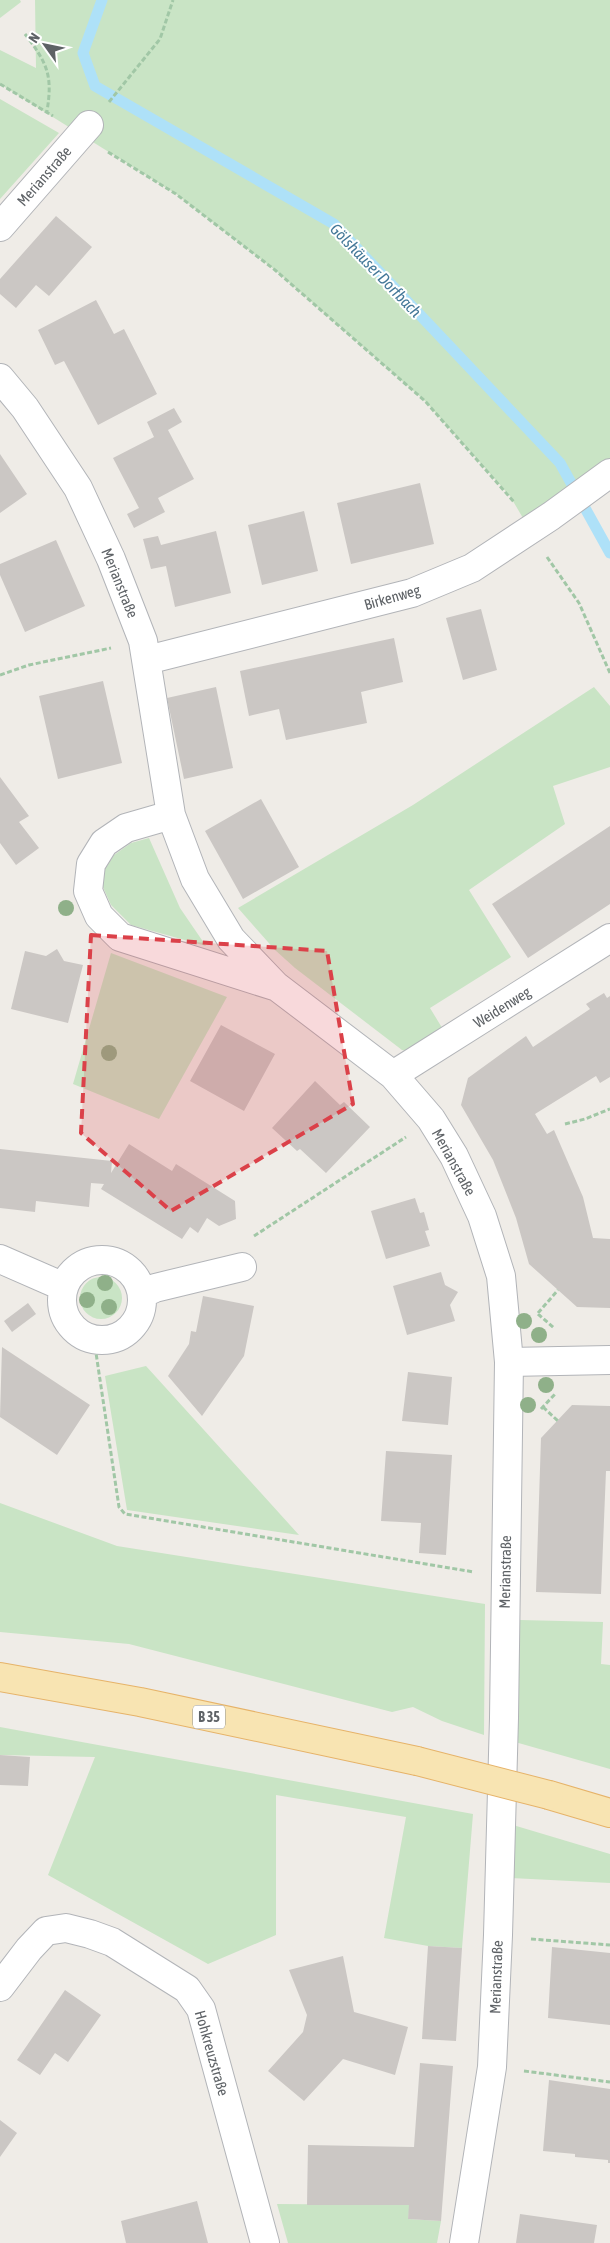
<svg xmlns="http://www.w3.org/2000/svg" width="610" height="2243" font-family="'Asap Condensed',sans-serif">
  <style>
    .green { fill: #c9e4c5 }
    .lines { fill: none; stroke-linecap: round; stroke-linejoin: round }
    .stream { stroke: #aee1f8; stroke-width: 11 }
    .building { fill: #cbc7c4 }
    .minor-casing { stroke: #b2b4b8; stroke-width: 30 }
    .major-casing { stroke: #e6b369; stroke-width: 30 }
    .path { stroke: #a1c7a6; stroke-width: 3; stroke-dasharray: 5 2.5; stroke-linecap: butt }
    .minor { stroke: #fff; stroke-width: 28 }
    .major { stroke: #f8e4b2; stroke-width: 28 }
    .major-bridge-casing { stroke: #e6b369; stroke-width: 30; stroke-linecap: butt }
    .major-bridge { stroke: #f8e4b2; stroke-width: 28 }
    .tree { fill: #8fb089 }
    .marked { fill: #db4149; fill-opacity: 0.2; stroke: #db4149; stroke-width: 4; stroke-dasharray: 10 6; stroke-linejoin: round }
    .labels { text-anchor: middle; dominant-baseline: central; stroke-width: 4; stroke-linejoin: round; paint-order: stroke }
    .shield { fill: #fff; stroke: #8e9194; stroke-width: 1 }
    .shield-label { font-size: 14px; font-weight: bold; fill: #5e6266 }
    .street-label { font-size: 15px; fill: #5e6266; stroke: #fff }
    .water-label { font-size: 16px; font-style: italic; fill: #447898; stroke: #fff }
  </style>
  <rect width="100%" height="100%" fill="#efece7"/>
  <path class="green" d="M0,0H20L21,2L0,18Z
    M35,0H610V470L530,530L510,496L425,401L275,270L176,194L0,84V50L36,68Z
    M0,99L59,133L0,199Z
    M594,687L610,706V767L553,786L565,824L469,890L511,957L430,1008L444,1031L412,1052L402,1050L295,968L275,950L238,908L413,805Z
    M149,838L180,908L206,946L131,925L111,905L102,885L104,871L114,855L131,843Z
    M111,953L227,997L159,1119L73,1084Z
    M80 1298a21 21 0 1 1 42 0a21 21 0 1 1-42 0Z
    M146,1366L299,1535L127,1510L105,1376Z
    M0,1503L117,1546L485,1604L484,1735L442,1721L413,1707L392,1712L129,1644L0,1632Z
    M520,1620L603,1622L601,1664L610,1665V1769L515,1742Z
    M0,1727L473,1814L462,1948L428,1946L384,1938L406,1817L276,1795V1935L208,1964L48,1875L95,1757L0,1755Z
    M513,1825L610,1854V1883L511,1878Z
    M277,2204L410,2205L408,2219L441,2221L437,2243H288Z"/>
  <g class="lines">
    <path class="stream" d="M102,0L83,53L95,86L334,224L560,463L610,553"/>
  </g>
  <path class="building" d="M56,216L92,247L49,296L36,285L16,308L0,294V279Z
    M96,300L114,334L124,329L157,394L98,425L64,361L55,365L38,330Z
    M174,408L182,422L168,430L194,479L158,498L165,512L134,528L127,514L139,508L113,458L154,437L147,422Z
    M0,454L27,494L0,513Z
    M420,483L434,544L351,564L337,503Z
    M304,511L318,571L262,585L248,525Z
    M216,531L231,593L175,607L166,566L151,569L143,539L158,536L161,545Z
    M56,540L85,606L25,632L0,575V564Z
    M481,609L497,670L463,680L446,618Z
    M394,638L403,682L361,692L367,723L286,740L279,709L249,716L240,671Z
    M103,681L122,763L58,779L39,696Z
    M216,687L233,768L184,779L167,698Z
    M0,777L29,816L19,822L39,848L16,865L0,843Z
    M261,799L299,867L243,899L205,831Z
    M610,826V904L528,958L492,904Z
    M57,949L64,961L83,965L68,1023L11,1009L25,951L46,956Z
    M604,993L607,998L610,996V1077L600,1083L596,1076L535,1114L547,1134L554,1130L583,1197L593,1238L610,1239V1308L577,1307L529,1264L516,1218L493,1160L461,1105L468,1078L526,1036L533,1047L590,1009L586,1004Z
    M221,1025L275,1054L244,1111L190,1081Z
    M315,1081L340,1105L344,1102L370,1127L326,1173L300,1149L297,1151L272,1128Z
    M129,1144L172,1171L176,1164L235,1201L236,1219L219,1226L207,1218L198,1233L190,1227L182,1239L101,1189L104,1184L91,1183L89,1207L36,1201L35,1212L0,1208V1149L112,1161L111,1173Z
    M415,1198L420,1213L424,1212L429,1230L425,1231L430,1246L386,1259L371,1211Z
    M441,1272L445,1285L458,1292L450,1305L455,1321L407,1335L393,1286Z
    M203,1296L254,1306L244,1356L202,1416L168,1376L189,1344L191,1331L196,1332Z
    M28,1303L36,1314L12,1332L4,1321Z
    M2,1347L90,1405L57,1455L0,1417Z
    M408,1372L452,1377L448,1425L402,1421Z
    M572,1405L610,1406V1471H606L601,1594L536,1592L541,1438Z
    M386,1451L452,1455L446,1555L419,1553L421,1523L381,1521Z
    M0,1755L30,1757L28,1786L0,1785Z
    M428,1946L462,1948L456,2041L422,2039Z
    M552,1947L610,1953V2025L548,2018Z
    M343,1956L354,2012L408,2027L395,2075L343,2059L304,2101L268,2071L303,2032L307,2015L289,1970Z
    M65,1990L101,2015L68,2062L55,2053L40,2075L17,2060Z
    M420,2063L453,2066L441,2221L408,2219L409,2205H307L308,2145L414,2147Z
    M549,2080L610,2089V2163H608V2160L575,2157V2154L543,2151Z
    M0,2120L17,2133L0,2157Z
    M197,2201L208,2243H126L121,2221Z
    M520,2214L597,2225L594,2243H516Z"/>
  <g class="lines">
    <defs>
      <path id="minor" d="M0,227L89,125
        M0,378L25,408L78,488L111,559L143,641L171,815L195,879L231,939L276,986L393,1075L431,1119L454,1156L482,1216L501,1276L509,1362L504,1718L498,1935L492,2067L464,2243
        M147,660L412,593L472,568L551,516L610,473
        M171,815L126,828L104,843L91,864L88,891L99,916L120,937L274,986
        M393,1075L610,938
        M0,1259L64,1287
        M62 1300a40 40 0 1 1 80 0a40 40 0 1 1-80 0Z
        M142,1294L155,1288L242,1267
        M509,1362L610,1360
        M0,1987L29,1949L46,1931L66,1928L90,1934L112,1942L187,1989L201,2009L265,2243"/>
      <path id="major" d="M0,1677L140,1702L417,1761
        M549,1795L610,1813"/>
    </defs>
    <use href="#minor" class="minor-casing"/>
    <use href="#major" class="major-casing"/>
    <path class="path" d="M25,34C47,63 53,75 47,111
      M0,84L53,116
      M109,102L160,39L173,0
      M108,152L176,194L275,270L425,401L514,502
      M547,557L579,603L610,673
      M0,675L29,665L111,648
      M565,1124L585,1119L610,1109
      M254,1236L406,1137
      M538,1313L558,1290
      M538,1314L554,1328
      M99,1340L96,1353L119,1507L125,1514L474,1572
      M543,1407L558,1421
      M541,1409L556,1393
      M531,1939L610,1945
      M524,2071L610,2082"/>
    <use href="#minor" class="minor"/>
    <use href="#major" class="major"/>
    <defs>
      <path id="major-bridge" d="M417,1761L549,1795"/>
    </defs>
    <use href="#major-bridge" class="major-bridge-casing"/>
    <use href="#major-bridge" class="major-bridge"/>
  </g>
  <g class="tree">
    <circle cx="66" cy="908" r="8"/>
    <circle cx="109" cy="1053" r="8"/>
    <circle cx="105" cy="1283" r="8"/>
    <circle cx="87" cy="1300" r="8"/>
    <circle cx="109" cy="1307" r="8"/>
    <circle cx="524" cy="1321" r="8"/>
    <circle cx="539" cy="1335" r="8"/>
    <circle cx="546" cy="1385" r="8"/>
    <circle cx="528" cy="1405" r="8"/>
  </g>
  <path class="marked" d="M91,935L327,951L353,1104L171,1211L81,1133Z"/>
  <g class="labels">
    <rect class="shield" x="193" y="1705.5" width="32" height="23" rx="4"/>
    <g class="shield-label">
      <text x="209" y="1717">B 35</text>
    </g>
    <g class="street-label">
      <text transform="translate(44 176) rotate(-49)">Merianstraße</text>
      <text transform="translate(120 583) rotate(68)">Merianstraße</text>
      <text transform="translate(392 597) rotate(-16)">Birkenweg</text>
      <text transform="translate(502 1007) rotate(-32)">Weidenweg</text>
      <text transform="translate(454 1162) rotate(61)">Merianstraße</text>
      <text transform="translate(505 1572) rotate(-89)">Merianstraße</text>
      <text transform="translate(496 1977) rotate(-88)">Merianstraße</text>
      <text transform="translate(212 2053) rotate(74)">Hohkreuzstraße</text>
    </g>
    <g class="water-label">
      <text transform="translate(376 270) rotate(46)">Gölshäuser Dorfbach</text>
    </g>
  </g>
  <g transform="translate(45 45) rotate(303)" stroke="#ffffff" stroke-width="4" paint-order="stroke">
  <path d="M0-4L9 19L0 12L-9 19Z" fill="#5e6266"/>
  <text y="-8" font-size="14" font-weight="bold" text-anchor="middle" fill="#5e6266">N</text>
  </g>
</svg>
